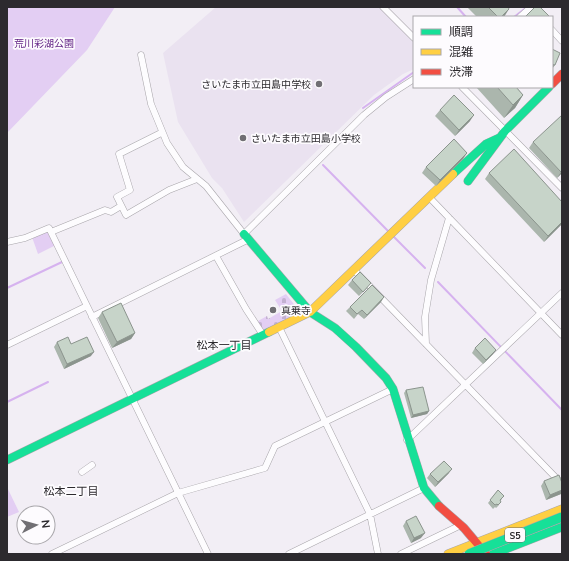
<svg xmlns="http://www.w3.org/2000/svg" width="569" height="561" font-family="Mulish,'Noto Sans JP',sans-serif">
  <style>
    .built { fill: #eae2f0 }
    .cemetery { fill: url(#cemetery-stones) }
    .park { fill: #e3cef3 }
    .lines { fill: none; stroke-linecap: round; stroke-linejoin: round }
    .stream { stroke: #d6b2ef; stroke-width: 2 }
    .street-casing { stroke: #a8a5aa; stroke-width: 7 }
    .fast-casing { stroke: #a8a5aa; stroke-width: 9 }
    .slow-casing { stroke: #a8a5aa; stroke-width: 9 }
    .jam-casing { stroke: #a8a5aa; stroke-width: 9 }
    .street { stroke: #fdfcfe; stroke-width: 6 }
    .fast { stroke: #16e098; stroke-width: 8 }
    .slow { stroke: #ffcf43; stroke-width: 8 }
    .jam { stroke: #f24e42; stroke-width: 8 }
    .fast-bridge-casing { stroke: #a8a5aa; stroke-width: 10; stroke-linecap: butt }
    .fast-bridge { stroke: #16e098; stroke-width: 9 }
    .wall { fill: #abb6ad }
    .shaded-wall { fill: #8b948d }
    .building { fill: #c7d4c9; stroke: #8b948d }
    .poi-dot { fill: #716f74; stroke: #fdfbfe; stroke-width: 1.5 }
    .labels { text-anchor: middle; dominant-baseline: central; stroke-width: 3.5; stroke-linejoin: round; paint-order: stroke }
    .shield { fill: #fdfbfe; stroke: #6b696c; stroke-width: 1 }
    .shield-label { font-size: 9px; font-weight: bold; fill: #2c2a2e }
    .park-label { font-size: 10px; fill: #622385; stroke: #fdfbfe }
    .poi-label { font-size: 10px; fill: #2c2a2e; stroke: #fdfbfe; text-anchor: start }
    .neighbourhood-label { font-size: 11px; fill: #2c2a2e; stroke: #fdfbfe }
  </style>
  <defs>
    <pattern id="cemetery-stones" width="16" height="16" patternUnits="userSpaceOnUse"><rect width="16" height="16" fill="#e3cef3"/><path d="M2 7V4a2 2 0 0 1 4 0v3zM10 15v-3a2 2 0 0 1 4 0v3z" fill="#c3b1d1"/></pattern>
  </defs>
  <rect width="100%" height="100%" fill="#f2eef5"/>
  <path class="built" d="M216,7H379L414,43V69L403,74L374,95L244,222L222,188L212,178L178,122L163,53Z"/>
  <path class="cemetery" d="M286,294L300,312L263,331L258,321L267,316L268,319L282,311L275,300Z"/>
  <path class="park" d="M7,7H115L87,50L7,133Z
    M48,230L56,245L38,254L32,237Z
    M7,487L19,512L7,517Z"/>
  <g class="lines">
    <path class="stream" d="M457,7L466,17
      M514,17L527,7
      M363,108L414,72
      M323,165L390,233
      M393,236L425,268
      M438,282L562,410
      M7,288L62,262
      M7,402L48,382"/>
    <defs>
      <path id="street" d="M383,7L414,38
        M520,17L530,8
        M552,30L562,41
        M141,55L151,104L167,143L183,167L206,186L244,234L364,115L386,97L414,79
        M462,87L562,188
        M161,133L119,154L130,190L117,197L126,215L169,190L197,179
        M429,197L562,335
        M51,232L105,210L111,212L121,206
        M7,242L25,238L49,228L208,554
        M216,256L246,309L263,335
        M354,270L562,484
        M92,317L249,239
        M279,327L370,514L378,554
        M426,344L425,317L431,280L449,218
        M7,345L87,306
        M407,440L562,293
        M82,472L92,465
        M52,554L178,493L265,468L275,446L393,389
        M289,554L424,488
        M401,554L461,525"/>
      <path id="fast" d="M453,174L486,144L499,138
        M468,181L505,131L549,87
        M244,234L310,312L335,328L356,347L386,378L393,389L424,488L439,506
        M7,460L269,332
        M493,554L562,527"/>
      <path id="slow" d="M269,332L310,312L453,174
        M448,554L562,509"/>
      <path id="jam" d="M552,84L562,74
        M439,506L464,528L486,554"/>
    </defs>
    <use href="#street" class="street-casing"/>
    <use href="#fast" class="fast-casing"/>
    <use href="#slow" class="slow-casing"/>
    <use href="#jam" class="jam-casing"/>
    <use href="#street" class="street"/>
    <use href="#fast" class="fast"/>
    <use href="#slow" class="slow"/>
    <use href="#jam" class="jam"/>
    <defs>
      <path id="fast-bridge" d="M469,554L562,517"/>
    </defs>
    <use href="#fast-bridge" class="fast-bridge-casing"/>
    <use href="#fast-bridge" class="fast-bridge"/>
  </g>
  <path class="wall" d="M467,7H508L504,17H477Z
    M476,87H516L523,95L515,108L504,118Z
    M440,110L470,121L455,136L435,116Z
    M533,142L562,173L557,178L529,148Z
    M463,159L436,186L422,173L426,167Z
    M489,173L562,224L544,242L485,179Z
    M352,280L368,287L359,296L348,285Z
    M381,302L364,319L358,314L354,319L346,311L350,307Z
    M102,312L135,333L131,339L112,348L98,318Z
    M57,342L71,344L91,356L64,369L54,347Z
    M475,348L493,354L483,364L472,353Z
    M406,390L429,411L427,414L411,418L404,393Z
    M449,473L435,487L427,478L430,474Z
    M544,481L561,494L546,500L541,486Z
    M498,490L502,499L500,501L499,505L496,508L495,507L493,509L488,503Z
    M406,521L421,538L411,543L403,526Z"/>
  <path class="shaded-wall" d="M509,9L504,17H501Z
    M552,64L555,65L552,69Z
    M523,95L515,108L504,118L513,105Z
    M474,115L470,121L455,136L459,130Z
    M467,153L463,159L436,186L440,180Z
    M562,171V173L557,178L561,172Z
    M562,222V224L544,242L548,236Z
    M384,297L381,302L364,319L367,315Z
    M135,333L131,339L112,348L117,342Z
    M496,350L493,354L483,364L486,360Z
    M94,352L91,356L64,369L67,364Z
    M429,411L427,414L411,418L413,415Z
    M452,469L449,473L435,487L438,482Z
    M562,490V493L561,494L546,500L550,495Z
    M425,533L421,538L411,543L414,538Z"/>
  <path class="building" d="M488,7H508L509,9L501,17H498Z
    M535,7H540L549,16L548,17H525Z
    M552,49L560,53L555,65L552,64Z
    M497,87H516L523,95L513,105Z
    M454,95L474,115L459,130L440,110Z
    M562,115V171L561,172L533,142Z
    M454,139L467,153L440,180L426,167Z
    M514,149L562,202V222L548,236L489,173Z
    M360,272L371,283L363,292L352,280Z
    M372,285L384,297L367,315L362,310L357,314L350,307Z
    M121,303L135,333L117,342L102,312Z
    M68,337L71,344L87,337L94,352L67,364L57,342Z
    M485,338L496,350L486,360L475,348Z
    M423,387L429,411L413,415L406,390Z
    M444,461L452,469L438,482L430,474Z
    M559,475L562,483V490L550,495L544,481Z
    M498,490L504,496L500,500L501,502L498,505L497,504L495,505L490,500Z
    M416,516L425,533L414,538L406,521Z"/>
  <g class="poi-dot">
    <circle cx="319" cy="84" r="4"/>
    <circle cx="243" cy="138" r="4"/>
    <circle cx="273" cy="310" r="4"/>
  </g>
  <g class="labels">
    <rect class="shield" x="505" y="528" width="20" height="14" rx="3"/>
    <g class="shield-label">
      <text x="515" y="535">S5</text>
    </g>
    <g class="park-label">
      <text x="44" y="43">荒川彩湖公園</text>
    </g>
    <g class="poi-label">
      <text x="311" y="84" text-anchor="end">さいたま市立田島中学校</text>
      <text x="251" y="138">さいたま市立田島小学校</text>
      <text x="281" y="310">真乗寺</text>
    </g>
    <g class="neighbourhood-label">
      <text x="224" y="345">松本一丁目</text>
      <text x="71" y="491">松本二丁目</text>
    </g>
  </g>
  <rect width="569" height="561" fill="none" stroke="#2c2a2e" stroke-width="16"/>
  <rect x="413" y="16" width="140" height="72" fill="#fdfbfe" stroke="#a9a7ab"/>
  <rect x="421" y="29" width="20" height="6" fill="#16e098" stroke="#a9a7ab"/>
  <text x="449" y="36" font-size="12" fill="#2c2a2e">順調</text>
  <rect x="421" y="49" width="20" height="6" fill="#ffcf43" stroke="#a9a7ab"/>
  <text x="449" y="56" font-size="12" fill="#2c2a2e">混雑</text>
  <rect x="421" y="69" width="20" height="6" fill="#f24e42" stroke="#a9a7ab"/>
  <text x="449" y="76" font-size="12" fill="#2c2a2e">渋滞</text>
  <g transform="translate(36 525) rotate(84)"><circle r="19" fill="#fdfbfe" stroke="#a9a7ab"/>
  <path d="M0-3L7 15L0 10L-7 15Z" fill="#716f74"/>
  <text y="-6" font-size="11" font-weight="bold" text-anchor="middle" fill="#2c2a2e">N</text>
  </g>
</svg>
